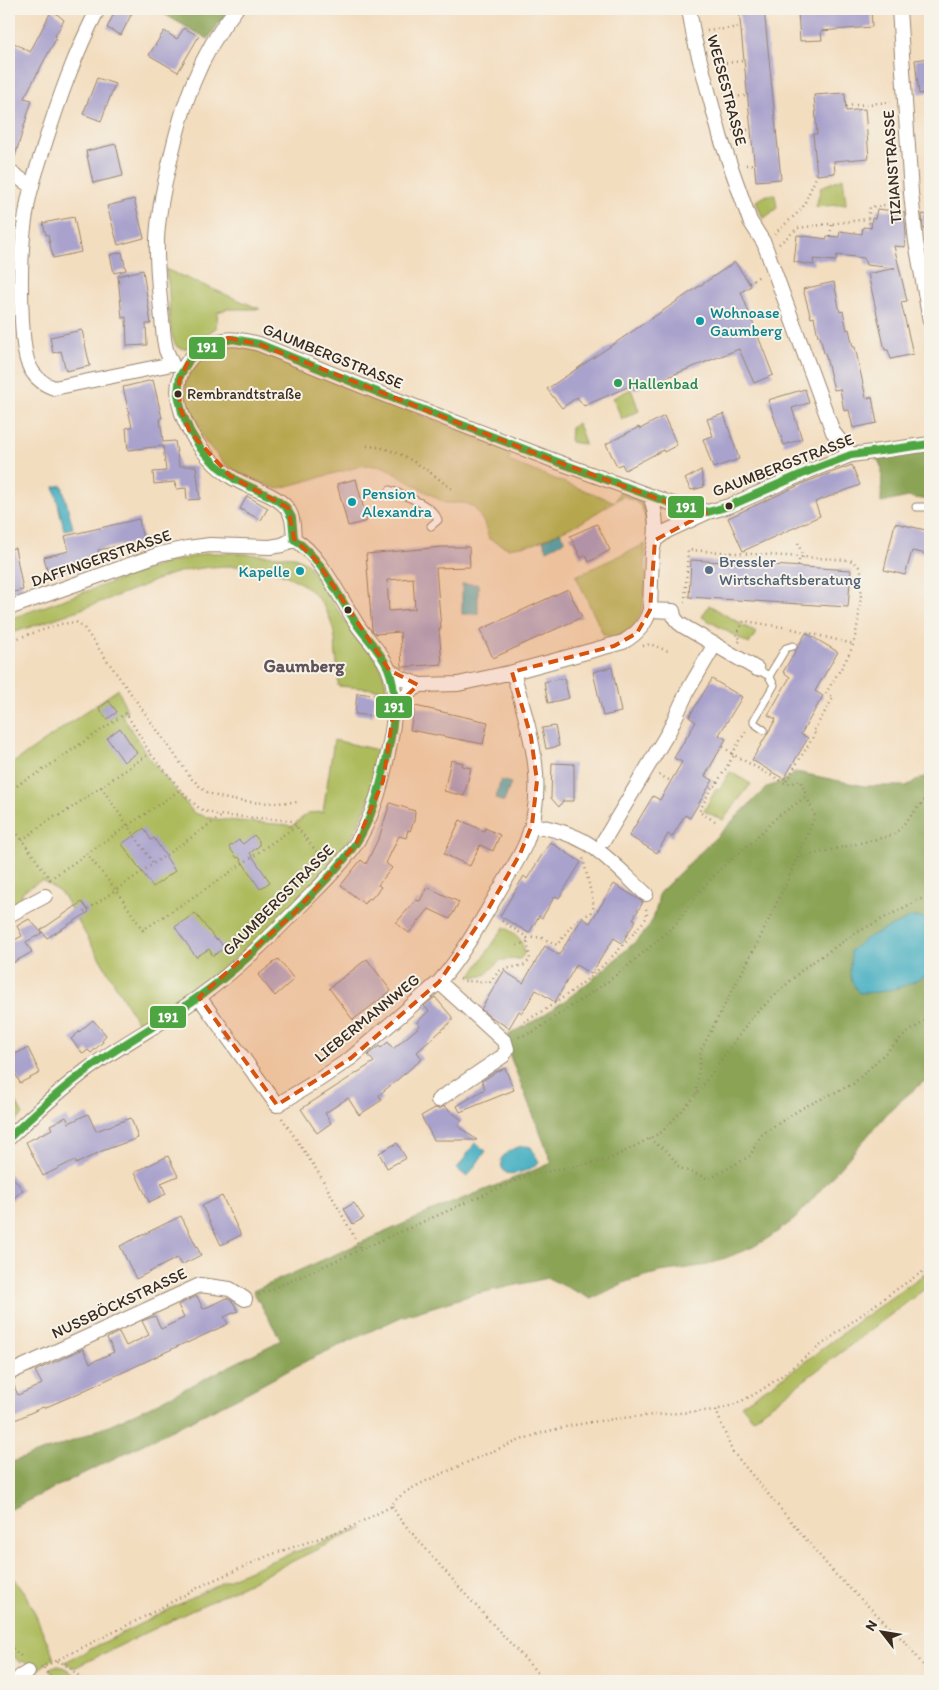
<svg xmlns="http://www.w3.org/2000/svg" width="939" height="1690" font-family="Itim,sans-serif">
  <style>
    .green { fill: #aebb5d; stroke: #74723e }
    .forest { fill: #8aa354; stroke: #626639 }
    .water { fill: #42adc1; stroke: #3e6c70 }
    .building { fill: #a9a2cc; fill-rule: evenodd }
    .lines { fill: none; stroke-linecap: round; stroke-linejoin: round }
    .service-casing { stroke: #97846e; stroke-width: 9 }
    .minor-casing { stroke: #97846e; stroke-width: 16 }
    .path { stroke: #97846e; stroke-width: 2.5; stroke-dasharray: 1 4; stroke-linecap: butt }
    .service { stroke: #fff; stroke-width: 7 }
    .minor { stroke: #fff; stroke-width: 14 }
    .bus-1-casing { stroke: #f7f3e8; stroke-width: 11 }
    .bus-1 { stroke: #4ea643; stroke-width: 8 }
    .oneway { fill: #a79f9a }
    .marked { fill: #d7540e; fill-opacity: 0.2; stroke: #d7540e; stroke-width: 4; stroke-dasharray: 10 6; stroke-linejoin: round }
    .culture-dot { fill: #0f9aa8; stroke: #f7f3e8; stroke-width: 2 }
    .leisure-dot { fill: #2e9e5b; stroke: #f7f3e8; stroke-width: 2 }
    .bus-dot { fill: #3b2a1e; stroke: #f7f3e8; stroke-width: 2 }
    .service-dot { fill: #5c6f8a; stroke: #f7f3e8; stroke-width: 2 }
    .labels { text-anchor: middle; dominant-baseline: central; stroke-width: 4; stroke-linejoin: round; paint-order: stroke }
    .bus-label { font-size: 15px; fill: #3b2a1e; stroke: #f7f3e8; text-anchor: start }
    .street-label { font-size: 16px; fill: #3b2a1e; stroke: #f7f3e8 }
    .culture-label { font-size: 16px; fill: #0d838f; stroke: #f7f3e8; text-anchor: start }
    .leisure-label { font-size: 16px; fill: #27864d; stroke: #f7f3e8; text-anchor: start }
    .service-label { font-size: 16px; fill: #4e5e75; stroke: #f7f3e8; text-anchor: start }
    .neighbourhood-label { font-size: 18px; font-weight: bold; fill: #62545b; stroke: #f7f3e8 }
    .line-badge { stroke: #f7f3e8; stroke-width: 2 }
    .badge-label { font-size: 14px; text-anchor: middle; font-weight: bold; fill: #fff }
  </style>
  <rect width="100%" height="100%" fill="#f7f3e8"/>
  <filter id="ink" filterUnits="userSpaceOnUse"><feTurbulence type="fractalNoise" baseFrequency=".02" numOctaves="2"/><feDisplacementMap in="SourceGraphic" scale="10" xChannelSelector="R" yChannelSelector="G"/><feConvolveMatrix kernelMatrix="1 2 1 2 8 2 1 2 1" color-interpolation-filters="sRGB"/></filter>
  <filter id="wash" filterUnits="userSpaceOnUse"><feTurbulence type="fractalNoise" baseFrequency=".0096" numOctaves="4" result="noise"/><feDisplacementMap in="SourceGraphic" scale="20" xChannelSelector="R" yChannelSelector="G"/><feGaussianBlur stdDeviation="1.12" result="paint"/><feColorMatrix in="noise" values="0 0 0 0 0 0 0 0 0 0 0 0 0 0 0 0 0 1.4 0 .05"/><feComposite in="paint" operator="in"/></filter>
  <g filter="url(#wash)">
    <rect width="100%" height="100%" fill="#f3ddbf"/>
    <path class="green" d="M843,178L846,204L816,207L821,187Z
      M767,195H775L777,208L763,219L756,201Z
      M165,269L260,309H227L218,312L216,328L185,349L177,347C167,331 170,311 169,293C169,285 167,277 165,269Z
      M235,345L259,351L512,451L508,461L615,502L620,490C641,499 646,504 649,528L646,531C645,509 644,504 623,496L582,522L534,544L508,548L489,539L484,523L474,507L464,503H445L384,467L365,465L277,489L238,473L223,462L207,444L192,419L185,400L186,380L194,365L203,355L218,348Z
      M631,389L639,411L622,419L613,398Z
      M577,423L581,431L585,444L570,442L571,428Z
      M645,544C645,571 651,613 628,631C620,638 613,638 603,634L576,576Z
      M207,553H230L295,557L307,563L359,642L365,648L368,646L382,670L387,690L338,686C339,676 337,666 336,656C335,647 336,638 333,629C316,563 239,560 184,571C167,574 144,586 127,592C88,607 49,621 9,634V619L163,564Z
      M709,605L756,633L749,644L702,617Z
      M118,689L127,711L122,715L147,755L194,813L214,819L288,825L291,827L308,813L323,812L334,740L382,751C375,782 367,812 350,840C334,865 305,893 283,913C255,940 226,968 194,991C177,1004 158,1015 140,1027L62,894L42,880L23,891L20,901L9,907V766Z
      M730,772L751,784L723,820L704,811L716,789L719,790Z
      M504,927C518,936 522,937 524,954L520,959L501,960C490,968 487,980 471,976Z
      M9,1089L23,1115L9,1128Z
      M930,1270V1285L753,1419L741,1405L798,1367L857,1322Z
      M363,1527L74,1668L65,1662L231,1578L276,1559Z
      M9,1571L27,1595L54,1658L36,1671L23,1661L20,1663L9,1651Z
      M58,1666L66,1668L81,1681H57L49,1669Z"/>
    <path class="forest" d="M165,9H229L208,39L162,13Z
      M930,448V500L908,497L881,503L882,469L876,455Z
      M796,772L864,786H906L930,774V1078L922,1083L892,1108L795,1219L770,1237L753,1247L708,1265L660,1272L628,1281L591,1299L548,1278L471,1295L401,1317L308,1360L237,1398L9,1510V1463L73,1441L147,1408L281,1340L253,1291L432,1211L552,1163L510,1056V1039L508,1035C549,1015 583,988 617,958C626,949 639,940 647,929C655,918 657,906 659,893L767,787L782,782Z"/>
    <path class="water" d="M62,485L73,528L64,530L54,487Z
      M560,532L565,541L547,550L543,541Z
      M462,584H478V614H462Z
      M501,780L511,783L504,802L495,799Z
      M912,917L930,918V973C908,987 885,993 859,993C847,977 850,970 851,950L868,937Z
      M475,1143L486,1151L467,1177L457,1169Z
      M527,1146L531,1147L539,1162C534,1169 514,1176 506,1173L502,1168L501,1159C508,1150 516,1146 527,1146Z"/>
    <g id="blocks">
      <path class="building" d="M116,9H134L121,35L107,28Z
        M764,9L781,179L756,181L739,10Z
        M818,9H871L872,27L821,31L822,40L800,41L798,11Z
        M52,10L64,20L55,36L57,37L24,98L32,100L13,163L9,162V40L30,52Z
        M184,28L199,36L178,72L149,55L164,31L177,39Z
        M930,58V92L919,94L915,60Z
        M97,78L115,84L101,121L83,114Z
        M845,93L846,111L865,109L869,158L834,161L835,173L817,175L813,134H817L814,95Z
        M116,144L123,176L93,183L86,151Z
        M134,199L144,238L118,245L107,206Z
        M877,209L904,212L906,234L905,247L894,246L907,301L901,302L913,354L891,359L888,350H885L868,274L895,268L866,265L864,258L837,255L836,261L813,259L814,265L794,262L797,235L827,239V236L839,237L840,231L862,234L863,227L871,228L872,218L875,219Z
        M922,214L930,215V229H923Z
        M74,217L81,252L53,258L48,234L46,235L43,223Z
        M122,252L126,270L114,273L110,255Z
        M735,262L751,286L741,292L773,375L754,383L739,349L634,390L632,385L584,406L577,397L562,408L547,389Z
        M143,270L151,324H146L147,345L127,346L126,317L122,318L118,276Z
        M834,282L840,312L843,311L847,330L849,329L853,347H855L866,398L872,397L877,423L853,428L849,410L844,411L840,389L834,390L825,353H824L820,336H818L814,317L811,318L803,289Z
        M82,330L90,366L66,371L61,351L53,353L50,337Z
        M153,380L162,418H160L163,442L175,441L179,466H196L200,499L187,500L186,488L176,489L175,482L154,484L153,472L166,471L163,446L128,450L126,428L132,427L123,387Z
        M805,389L809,403L792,408L802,439L784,445L768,400Z
        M724,414L739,459L713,468L703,439L713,436L707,419Z
        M664,416L677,445L664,452L663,450L625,470L622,464L617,466L606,444L639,427L640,429Z
        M852,465L860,485L815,502L820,516L743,551L728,518L806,482Z
        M701,470L704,487L691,490L685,479Z
        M356,479L367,521L348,526L337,484Z
        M247,496L268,508L261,520L240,509Z
        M139,519L143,541L98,550L101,562L48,575L44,557L69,551L65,536Z
        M895,523L930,531V542L927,554L912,551L905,575L884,570Z
        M597,524L610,550L589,562L586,555L581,558L570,536Z
        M443,547H469L470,567L436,568L441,629H439L442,664L402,667L400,632L376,634L372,630L366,554ZM413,578L415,609L389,611L387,580Z
        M15,548L23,590L9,593V549Z
        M691,560L851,570L848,607L689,597Z
        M568,589L582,617L493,658L480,630Z
        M806,633L838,652L815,691L823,696L801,734L808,738L784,779L752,760L776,719L768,715L790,677L783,672Z
        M612,667L621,712L603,716L593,672Z
        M564,678L569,698L548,703L544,682Z
        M712,679L742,697L719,735L726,739L705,776L713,780L690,818L685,815L672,837L668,834L657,853L629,836L653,796L660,800L682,762L674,758L696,722L689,717Z
        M357,693L375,695L373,716L355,714Z
        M109,701L117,712L107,719L99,708Z
        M415,706L488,722L483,744L410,730Z
        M555,726L559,746L546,749L542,728Z
        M120,728L137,753L124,762L107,738Z
        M451,760L463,763L462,766L471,768L464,796L444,791Z
        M552,763L574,764V801H563L559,807L551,798Z
        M390,803L415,811L414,821L410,831L408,830L406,838L399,836L386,863L392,868L378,885L381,887L371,899L368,898L364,904L341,885L361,860L366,864L380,835Z
        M460,820L484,831L485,828L500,835L493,851L480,845L470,866L444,854Z
        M144,828L151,840L154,838L175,871L153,887L122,844Z
        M254,835L259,841V846L250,853L270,882L260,889L239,857L237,858L229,847L239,840L243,844Z
        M550,842L581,862L559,898L555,896L542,918L539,916L529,933L500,916L524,876L527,879Z
        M614,884L643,902L633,919L636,920L622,943L614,938L591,974L576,965L555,1002L536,990L522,1013L519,1011L509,1028L489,1016L481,1009L504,971L523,983L545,946L559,955L582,918L590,923Z
        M427,887L459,902L450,919L429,909L409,933L396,923L416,900L420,901Z
        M82,902L89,912L47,938L41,930Z
        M195,913L216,940L218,939L224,948L213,956L209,949L196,957L175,927Z
        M29,919L42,933L26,942L32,952L9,965V943L22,936L17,926Z
        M278,959L294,979L275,996L258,975Z
        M367,959L391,991L353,1020L329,988Z
        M435,997L452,1017V1021L417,1052L422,1059L379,1095L382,1100L359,1115L348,1098L325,1113L331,1123L317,1133L301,1109L374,1062L368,1055L379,1046L381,1048L388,1042L393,1049L420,1026L417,1022L429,1011L424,1006Z
        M93,1020L106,1035L102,1040L103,1042L91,1053L88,1050L83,1054L71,1039Z
        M28,1048L40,1073L20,1083L9,1061V1057Z
        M505,1068L514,1090L460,1112L457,1106L485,1089L482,1081L496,1072Z
        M444,1106L462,1120L458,1126L477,1140H434L421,1116L435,1108L439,1109Z
        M88,1114L96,1131L131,1118L138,1138L102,1151L76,1164L75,1160L43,1176L26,1142L52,1129L50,1125L66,1117L69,1123Z
        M397,1143L406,1158L387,1168L379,1153Z
        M168,1156L178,1176L161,1183L166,1194L149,1202L135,1172Z
        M9,1173L23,1190L9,1202Z
        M222,1196L241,1235L221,1245L202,1206Z
        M354,1203L364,1218L353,1224L344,1209Z
        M181,1216L201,1255L181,1265L177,1258L136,1279L120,1246Z
        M197,1296L203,1309L227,1298L233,1302L238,1311L224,1317L228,1324L187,1343V1342L81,1392L44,1408L43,1407L9,1423V1382L12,1381L18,1395L42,1384L35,1371L83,1349L90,1363L114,1352L107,1338L119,1332L126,1346L149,1335L142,1321L155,1316L161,1329L184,1318L178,1305Z"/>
    </g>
  </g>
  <g filter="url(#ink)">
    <use href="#blocks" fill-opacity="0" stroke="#97846e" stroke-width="1"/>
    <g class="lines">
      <defs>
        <path id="service" d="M390,490C403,495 434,505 438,520L431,526
          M916,507H930
          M757,669L769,676L774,685L754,720V723L764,730
          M769,676L786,648L793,646"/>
        <path id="minor" d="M98,9C75,53 59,99 44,146C38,166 30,187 27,208C20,245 20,284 22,321C24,348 23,377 54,388L172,364
          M689,9L694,38L721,139L750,221L764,243L833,432L851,455
          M899,9L911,193L916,242L930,321
          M9,171L32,187
          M172,364L166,350L164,339C161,307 156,273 157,240C158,215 163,190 169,165C182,107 198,56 236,9
          M650,496C656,511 657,524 655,540
          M294,539C293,528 294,516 286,507C273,492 246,488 230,476C190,449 149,377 207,346C225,336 240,339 259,344L377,392L555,461L670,503L708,512L729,506L809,471L851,455L930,444
          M9,608L160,554L187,548L210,545L270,547L282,545L294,539
          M650,610L673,611C674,619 677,622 683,626L757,669
          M389,670L401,678L420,685L458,684L513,672L623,642C637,634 645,625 650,610L652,553L655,540L667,531L708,512
          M394,708L410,692L420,685
          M532,825C551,828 570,833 587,843C607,855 628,878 646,894
          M604,840L669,731L687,692L715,644
          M9,915L45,896
          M199,997L277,1105L320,1079L351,1058L439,982C461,957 479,925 496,896C506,878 520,859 527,840C549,782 528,727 513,672
          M438,1100L503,1056L507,1049L505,1042L439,982
          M9,1138C34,1114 60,1090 88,1069C123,1043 163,1023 199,997C240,968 277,930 312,894C330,876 348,858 361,835C376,808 383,778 389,748C394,723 399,693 388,668C381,652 368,640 358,626C341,600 321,555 294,539
          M9,1373L200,1285L230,1289L245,1299
          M17,1681L20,1677L28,1672"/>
      </defs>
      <use href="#service" class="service-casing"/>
      <use href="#minor" class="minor-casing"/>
      <path class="path" d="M707,31L741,27
        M716,64L744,61
        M724,97L747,96
        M846,106L891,102
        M732,130H751
        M746,165L754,164
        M871,228L868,219L870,207L899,203
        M774,234L802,209L817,175
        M830,236L832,223
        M779,244L798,228L868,219
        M749,283L761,275
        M367,446C399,447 429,471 453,490
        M798,543L803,558
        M732,562L734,554
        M799,566V558
        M685,602L688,550L850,560C855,563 859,565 861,571C864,583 857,639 851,650C844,665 834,679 826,693L833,698L813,732L815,734L785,783
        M9,641L61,624L76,622L84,628L192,779C197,783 201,789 207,792C232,805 273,803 300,802
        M739,642L741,639L736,636L744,621L789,628L853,644
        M643,646L650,644L668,651
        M723,747L732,753
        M659,775L671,781
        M101,787L154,864
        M9,792L26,779L37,774L126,713L150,753L186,796L200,809L217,815L286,820L292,821L324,861
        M715,821L699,812L713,785L715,786L734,755
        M9,822L50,879L180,790
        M22,840L55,816L61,815L150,753
        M86,853L116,890L143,930L219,880L296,826
        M797,858L894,835L930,794
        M84,912L222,816
        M527,938L540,937L557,945L575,921L591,913L594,906L583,858
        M517,945L528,942
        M460,979L464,981L490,982L500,970L524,965L530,960L527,938L525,936L499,919
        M524,1022C575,993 611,963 647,917L646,908
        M519,1037L535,1031L552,1019L606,983L630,964L675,925L700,891L721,868L752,842L777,817L807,796
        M696,1094L701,1050L760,938L789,877L815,816L800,780L791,784L785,783L732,754L746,731
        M282,1118L320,1175L361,1249
        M649,1139L667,1151L680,1168L709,1179L750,1156L761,1135L802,1108L853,1084L902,1037L930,1017
        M259,1295L528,1175L608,1160L662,1132L696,1095L753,1016L804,968L856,933L918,900L930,897
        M716,1410L732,1451L835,1574L908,1645L923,1665L930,1681
        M392,1506L399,1518L466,1595L545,1681
        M9,1645L23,1658
        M57,1661L67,1666L85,1681
        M41,1668L142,1618L205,1584L270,1555L349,1528L392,1506C396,1494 426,1481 439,1475C473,1460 508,1443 545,1432C600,1417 659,1415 715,1410C754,1402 785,1372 816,1349C853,1321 891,1292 930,1267
        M44,1668L53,1681"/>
      <use href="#service" class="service"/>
      <use href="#minor" class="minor"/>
      <defs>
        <path id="bus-1" d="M294,539L292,518L286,507L274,498L236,480L215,464L201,449L190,431L182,412L178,394L180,376L190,359L214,343L233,339L259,344L377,392L555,461L670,503L708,512L729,506L809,471L851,455L930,444
          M9,1138C38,1110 68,1083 101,1060C137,1035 177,1014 212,987C245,962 275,932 304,903C324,882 346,861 361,835C375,810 382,780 388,752C394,724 399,695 388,668C381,652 368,640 358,626C337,595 324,561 294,539"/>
      </defs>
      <use href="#bus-1" class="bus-1-casing"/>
      <use href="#bus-1" class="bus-1"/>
    </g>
    <defs><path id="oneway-solid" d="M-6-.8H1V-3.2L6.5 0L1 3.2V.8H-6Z" transform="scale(1.25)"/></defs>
    <use class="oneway" href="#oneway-solid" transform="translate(228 1036) rotate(54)"/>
  </g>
  <path class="marked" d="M228,338L259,344L555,461L670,503L708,512L655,540L650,610L637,633L614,646L512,672L531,737L537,781L532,825L520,854L487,911L439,982L351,1058L277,1105L199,997L294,913L356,844L383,781L394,708L418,685L389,670L316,560L294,539L288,508L230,476L190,432L180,408L179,381L189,360L207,346Z"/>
  <g class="culture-dot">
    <circle cx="700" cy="321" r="5"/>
    <circle cx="352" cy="502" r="5"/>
    <circle cx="300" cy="571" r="5"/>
  </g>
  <circle class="leisure-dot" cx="618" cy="383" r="5"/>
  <g class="bus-dot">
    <circle cx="178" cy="394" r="4.5"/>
    <circle cx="729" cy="506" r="4.5"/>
    <circle cx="348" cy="610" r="4.5"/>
  </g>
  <circle class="service-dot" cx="709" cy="570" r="5"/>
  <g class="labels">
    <g class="bus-label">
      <text x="187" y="394">Rembrandtstraße</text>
    </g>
    <g class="street-label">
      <text transform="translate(727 90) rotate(75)">WEESESTRASSE</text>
      <text transform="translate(892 167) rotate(-94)">TIZIANSTRASSE</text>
      <text transform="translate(333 356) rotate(22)">GAUMBERGSTRASSE</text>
      <text transform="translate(783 465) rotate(-21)">GAUMBERGSTRASSE</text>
      <text transform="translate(101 558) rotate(-19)">DAFFINGERSTRASSE</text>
      <text transform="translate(278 900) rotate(-45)">GAUMBERGSTRASSE</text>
      <text transform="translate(367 1018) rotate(-39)">LIEBERMANNWEG</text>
      <text transform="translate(119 1303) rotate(-25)">NUSSBÖCKSTRASSE</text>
    </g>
    <g class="culture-label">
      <text x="710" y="312">Wohnoase<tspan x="710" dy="18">Gaumberg</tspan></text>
      <text x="362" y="493">Pension<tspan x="362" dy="18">Alexandra</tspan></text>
      <text x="290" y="571" text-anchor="end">Kapelle</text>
    </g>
    <g class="leisure-label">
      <text x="628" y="383">Hallenbad</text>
    </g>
    <g class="service-label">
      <text x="719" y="561">Bressler<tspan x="719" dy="18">Wirtschaftsberatung</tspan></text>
    </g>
    <g class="neighbourhood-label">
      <text x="304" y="666">Gaumberg</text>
    </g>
  </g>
  <g class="line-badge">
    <rect x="188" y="336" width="38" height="24" rx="5" fill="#4ea643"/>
    <rect x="667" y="495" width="38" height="24" rx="5" fill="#4ea643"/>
    <rect x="375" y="695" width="38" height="24" rx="5" fill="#4ea643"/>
    <rect x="149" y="1005" width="38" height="24" rx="5" fill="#4ea643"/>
  </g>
  <g class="badge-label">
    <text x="207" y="352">191</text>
    <text x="686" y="512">191</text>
    <text x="394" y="712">191</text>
    <text x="168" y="1022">191</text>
  </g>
  <rect width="939" height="1690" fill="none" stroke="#f7f3e8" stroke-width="30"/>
  <g transform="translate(882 1632) rotate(301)" stroke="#f7f3e8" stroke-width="4" paint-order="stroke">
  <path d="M0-4L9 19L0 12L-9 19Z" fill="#3b2a1e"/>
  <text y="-8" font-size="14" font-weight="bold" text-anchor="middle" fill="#3b2a1e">N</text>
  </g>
</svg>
